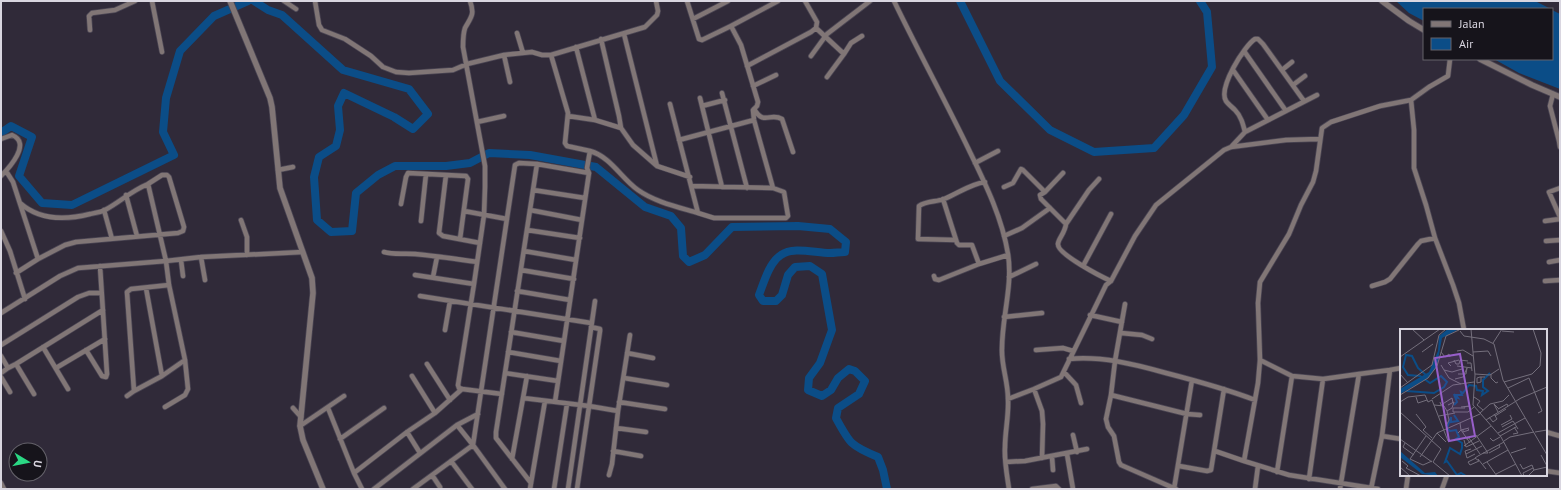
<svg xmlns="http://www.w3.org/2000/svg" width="1561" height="490" font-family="'PT Sans',sans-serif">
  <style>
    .water { fill: #0b4d87 }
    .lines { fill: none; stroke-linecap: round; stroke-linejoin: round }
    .river { stroke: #0b4d87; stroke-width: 8 }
    .minor-casing { stroke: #4b4654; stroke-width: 6 }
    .tertiary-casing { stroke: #4b4654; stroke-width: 7 }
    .minor { stroke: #817676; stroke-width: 4.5 }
    .tertiary { stroke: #817676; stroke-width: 5.5 }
    .inset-river { fill: none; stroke: #0b4d87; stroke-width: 2 }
    .inset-road { fill: none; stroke: #746f7c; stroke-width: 1 }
    .view { fill: #975fc9; fill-opacity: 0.15; stroke: #975fc9; stroke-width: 2 }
    .inset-edge { fill: none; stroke: #d9d6e0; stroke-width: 2 }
  </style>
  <rect width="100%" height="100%" fill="#302a39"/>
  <path class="water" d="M1396,1H1535L1551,9H1424V21L1409,13Z
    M1552,10L1560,14V89L1519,73L1494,59H1552Z"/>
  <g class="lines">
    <path class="river" d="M254,1L268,10L282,15L343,70L409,89L428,114L413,129L394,117L344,93L338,106L340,130L336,146L319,157L314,177L317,220L331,232L352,231L356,193L378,175L395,166H446L470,163L489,153L530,155L596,167L645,207L671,216L681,228L683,256L689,262L705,255L732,227L798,226L830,229L846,242L845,252C840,252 835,253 830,253C815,253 793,246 781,255C769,263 764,282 759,295L763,301H776L782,295L788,275L795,267L810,266L822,274L832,330L820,363L809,378L808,390L822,396L831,390L838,378L849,369L855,371L865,381L859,394L838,408L836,418C850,444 851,446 878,457L883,470L887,489
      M960,1L1000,81L1050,130L1094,152L1154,148L1184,115L1212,67L1207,12L1200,1
      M1,133L11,126L32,137L19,176L42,203L72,205L174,155L163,132L166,98L180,51L214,16L248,1"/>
    <defs>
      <path id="minor" d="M152,1L162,52
        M284,1L296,9
        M315,1L319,25L322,30L345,39L371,56L383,67L396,72L409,73L453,70L467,64L504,55L532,52L542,55H551L568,113L565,143L567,146L590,151
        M687,1L699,39L702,40L731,26L741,45L758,102L757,106L753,110L754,120L773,188L692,186
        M805,1L817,22L816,28
        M894,1C918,51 945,100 969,150C985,183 1002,217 1008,254C1013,285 1002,317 1002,348C1001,365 1008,381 1008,399C1009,415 1005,431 1005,447C1004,460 1007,475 1009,489
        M693,19L728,1
        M731,26L778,1
        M90,30L89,16L92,13L115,10L135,1
        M517,33L523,53
        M624,34L657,166
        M601,39L619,116L621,128
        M576,47L595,120
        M1244,51L1286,111
        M844,54L851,43L862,36
        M504,55L510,82
        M551,55L645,27L657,15L658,11L656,1
        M811,56L827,34L870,1
        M747,66L811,32L816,28L844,54L827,77
        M1233,70L1268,120
        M1282,70L1292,62
        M1293,85L1305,76
        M753,86L776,75
        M722,93L747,188
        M1553,94L1550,106L1559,141L1560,140
        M700,98L722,187
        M1411,100L1414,130V168L1426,205L1435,238
        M702,106L725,100
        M754,109C764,126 770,112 782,119L793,152
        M568,116L595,120L621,128L633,145L657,166L690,177
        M477,122L504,116
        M1245,132C1243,124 1241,116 1235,110C1232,107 1228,104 1226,101C1218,88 1244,46 1255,39H1258L1263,44L1304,101
        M1,139L12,135C32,143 9,168 1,176
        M679,140L754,120
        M1559,141L1560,147
        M1231,147L1245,132L1317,95
        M975,163L998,151
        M278,170L293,167
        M6,171L13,182L38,259L65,245L76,242L178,233L183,231L184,227L169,177L167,175H162L148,184
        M589,173L587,168L590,151C611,157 621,178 638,190C655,202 678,207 698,213L670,104
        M446,175L439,233L443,236L480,243
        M1004,187L1013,183L1021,169L1023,170L1045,192L1040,195L1041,199L1066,224C1065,233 1058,239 1058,244C1057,254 1102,277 1111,281
        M1560,188L1549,192L1560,217
        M533,190L585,198
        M1045,192L1063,173
        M126,195L137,236
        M943,199L957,243L959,245H972L979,264L1008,255
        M401,204L406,177L408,173L466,176L468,179L460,239
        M104,210L112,239
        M530,210L582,220
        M464,211L507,219
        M698,213L714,218H786L788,216L784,192L773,188
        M241,220L247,237V255
        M421,221L426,174
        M1545,221L1560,219
        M1066,224L1089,190L1099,179
        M527,230L580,238
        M1,231L10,251L25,299
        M1004,236L1022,228L1050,208
        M956,240L918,239L919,206C926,201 936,202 944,199C957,194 970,184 985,182
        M1546,241L1560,240
        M524,251L576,260
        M384,252C394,255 404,253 415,254C436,256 456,259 477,262
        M201,257L205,280
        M181,260L183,276
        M1549,262L1560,260
        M1083,266L1111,214
        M521,270L574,279
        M16,273L38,259
        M415,275L474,284
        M934,276L935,279L939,280L979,264
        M433,277L437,257
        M1009,277L1036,264
        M1545,281L1560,280
        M169,285L131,289L127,292L134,391L162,376L185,360
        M1372,286L1385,282L1390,279L1418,244L1421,241L1435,238L1453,285L1459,303L1464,330
        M146,288L162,376
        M517,291L570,300
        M420,296L591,323
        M1125,304L1115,361L1111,395L1106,419L1108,427L1114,436L1119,462L1121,465L1176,489
        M1,313L60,276L78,268L166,261L148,184C131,191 120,202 105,210C101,212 95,213 90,214C66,220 39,220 20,203
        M1090,315L1122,322
        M1004,317L1042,313
        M445,330L450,301
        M511,332L564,341
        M1121,333L1142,335L1152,339
        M1,345L78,297L89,293H101
        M43,347L68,389
        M86,350L102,376L106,377L107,374L100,266
        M1036,350L1063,348L1073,351
        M508,352L561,361
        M627,353L653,358
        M1,356L8,368L1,373
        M1069,359C1102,356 1134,364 1166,373C1197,381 1226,389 1255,400
        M1260,360L1292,376
        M16,364L34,394
        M427,364L450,400
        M8,368L16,364L103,310
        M56,368L105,339
        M1401,368L1390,370L1382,436L1401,439
        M1064,372L1076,385L1081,403
        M505,373L558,381
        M412,376L435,413L462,389L459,388L458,385L474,284L484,215L485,187V166L463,47C463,41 463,34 465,28C471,17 475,15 470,1
        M1,377L10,392
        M624,378L667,385
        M462,389L502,394
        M1034,389L1042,411L1043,424L1042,458
        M1111,395L1187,414L1200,415
        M127,396L134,391
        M523,398L589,406L618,411L612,464L609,475
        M1008,399L1034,389L1061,377L1106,285L1111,281L1135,236L1156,205L1224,150L1231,147L1286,140L1319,139
        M619,402L665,409
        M165,407L185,395L188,389L185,360L169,285L166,261L201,257L303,252
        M293,408L301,417
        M328,408L354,473
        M618,411L630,335
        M457,425L478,414
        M300,426L344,396
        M616,428L646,432
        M407,432L420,453
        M1546,432L1560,436
        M1073,435L1077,452
        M340,439L384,408
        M613,451L641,456
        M1215,451L1244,461
        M1067,454L1073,489
        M1052,457L1053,470
        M512,459L527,376
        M451,461L472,489
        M1006,462L1025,461L1087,449
        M1179,466L1207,471L1211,470L1224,389
        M1546,471L1560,473
        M1277,472L1292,376L1323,379L1359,374
        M432,475L440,487
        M1309,479L1323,379
        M1,483L4,489
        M531,483L496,438V432L537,164
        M362,489L354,473L407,432L435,413
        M374,489L457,425L473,445L413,489
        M505,489L473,445L515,165L519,163L537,164L589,173L555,402
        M530,489L545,401
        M554,489L567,404
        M568,489L595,301
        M577,489L600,331V329L591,327
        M1032,489L1056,486L1059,489
        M1174,489L1192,380
        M1255,489L1258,466
        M1340,489L1359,374L1390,370
        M1371,489L1382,436
        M1378,489L1289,475L1244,461L1258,383L1260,360L1258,303L1260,282L1289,234L1301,205L1313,182L1316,171L1322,128L1331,122L1380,106L1411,100L1429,87L1448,76L1450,59
        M1406,489L1408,475
        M1442,489L1447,475"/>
      <path id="tertiary" d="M230,1L270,98L272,107L280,188L312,278L313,293L300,426L303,440L323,489
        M1382,1L1409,21L1424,30
        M1480,59L1532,85L1560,97"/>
    </defs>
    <use href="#minor" class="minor-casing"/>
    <use href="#tertiary" class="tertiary-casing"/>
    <use href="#minor" class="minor"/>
    <use href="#tertiary" class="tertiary"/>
  </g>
  <g transform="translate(1400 329)">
    <rect width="147" height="147" fill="#302a39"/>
    <path d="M48,0H59L42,9L37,37L28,49L0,65V60L29,43L38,22L39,7ZM0,122L25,144L35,143L38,147L22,145L0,128Z" fill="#0b4d87"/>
    <path class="inset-river" d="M6,62L34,64L44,58L47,53L41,47L30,54L20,47L8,46L3,38L6,26L12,27L18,39L27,47M54,76L57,73L54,65L55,68L58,69L56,66H62L61,63L63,64L69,56L76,57L77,61L83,62L82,66L88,62L83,58V51L90,44M54,86L58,92L51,93V88L47,99L50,102L56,101L59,108L56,110L62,114V119L60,125L50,119L45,133L47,132L57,146L61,144L66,147"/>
    <path class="inset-road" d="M12,0L24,11M71,0L75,46L73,76L101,108L122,147M60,2L64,7L84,10L94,15L103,51L147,126M102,2L114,3M93,14L102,0M57,22L63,21L73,27M22,23L33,15M41,23L45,28L49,25L50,28M73,23L88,22L91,27M0,28L40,0M54,31L56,35H59L60,31L68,32M67,34H71L72,42M41,36L44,41L52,43L62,40M51,37L48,34L59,31M57,37L72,39M44,41L49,49L61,55M0,45L8,54M58,45H66L67,39M75,45L90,46L99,40M91,45V49L96,54L98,53M81,48V53L77,54V49L80,48H85M55,50L63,48L67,39M104,53L132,45L140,37L141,24L133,0M0,59L32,36L39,6L46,0M108,59L129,49L142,82L138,84M0,66L28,49L37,37L46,7L59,1M16,68L18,74L27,71M74,68L80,72L77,76L83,81M32,70L53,56L74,53M0,73L8,68L25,66L28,73L32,71L48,112M40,73L41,76L52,69L53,74M34,76L44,77L47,82M48,76L54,73L52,79M61,78L70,77L64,78M65,79H53V83H68L74,78M98,80L107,75L108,77M0,83L41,120L33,133M98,83L94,75L99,80M80,84L90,75L103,72L109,66M16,85L26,98L23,101L32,109M39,87L55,84M95,87L106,80M89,88L93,93L97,90L94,85M86,91L121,69L147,58M60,94L61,101L69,99M101,96L112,90L110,86M46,97L49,91L47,82L52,79M102,98L113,92L118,100M63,100V103L69,101L67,99M135,103L147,101M37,104L46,113M58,104L61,101L70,114M98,104L125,89M113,105L118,104L114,98M76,106L88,124H83M26,107L10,130L23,136L32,132M100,107L116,98M90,109L93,112L100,108M0,110L32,133M66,110L69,109L80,125M64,111L66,118L79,112M104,112L110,108L134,103M5,114L3,118L14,126M64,117L91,97M71,120L65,122L67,129L75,125M89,124L100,118L99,116M111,124L126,119M66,125L82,117M141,126L147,137M20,128L37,104L80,85M76,129L68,133L70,136L79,132L75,129L78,127L104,113M78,130L86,140M2,132L8,137L6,139L21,147M33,133L50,147M87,133L97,147M83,135L108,121M120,135L123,140L132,136L134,141M0,138L10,147M96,145L116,135M124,147L123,144L133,139M128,147L134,141L147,138"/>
    <path class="view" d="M60,25L75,107L49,112L35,29Z"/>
    <rect width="147" height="147" class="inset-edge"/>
  </g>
  <rect width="1561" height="490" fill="none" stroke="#d9d6e0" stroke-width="4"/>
  <rect x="1423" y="8" width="130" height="52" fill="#16141b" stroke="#64626a"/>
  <rect x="1431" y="21" width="20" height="6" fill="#817676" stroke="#64626a"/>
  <text x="1459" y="28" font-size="12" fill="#d9d6e0">Jalan</text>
  <rect x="1431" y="38" width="20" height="12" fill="#0b4d87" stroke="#64626a"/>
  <text x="1459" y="48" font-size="12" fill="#d9d6e0">Air</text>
  <g transform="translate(28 462) rotate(100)"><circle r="19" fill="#16141b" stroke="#64626a"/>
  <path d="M0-3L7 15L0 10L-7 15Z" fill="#2bd884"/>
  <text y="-6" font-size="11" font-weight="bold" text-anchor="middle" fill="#d9d6e0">U</text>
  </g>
</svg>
